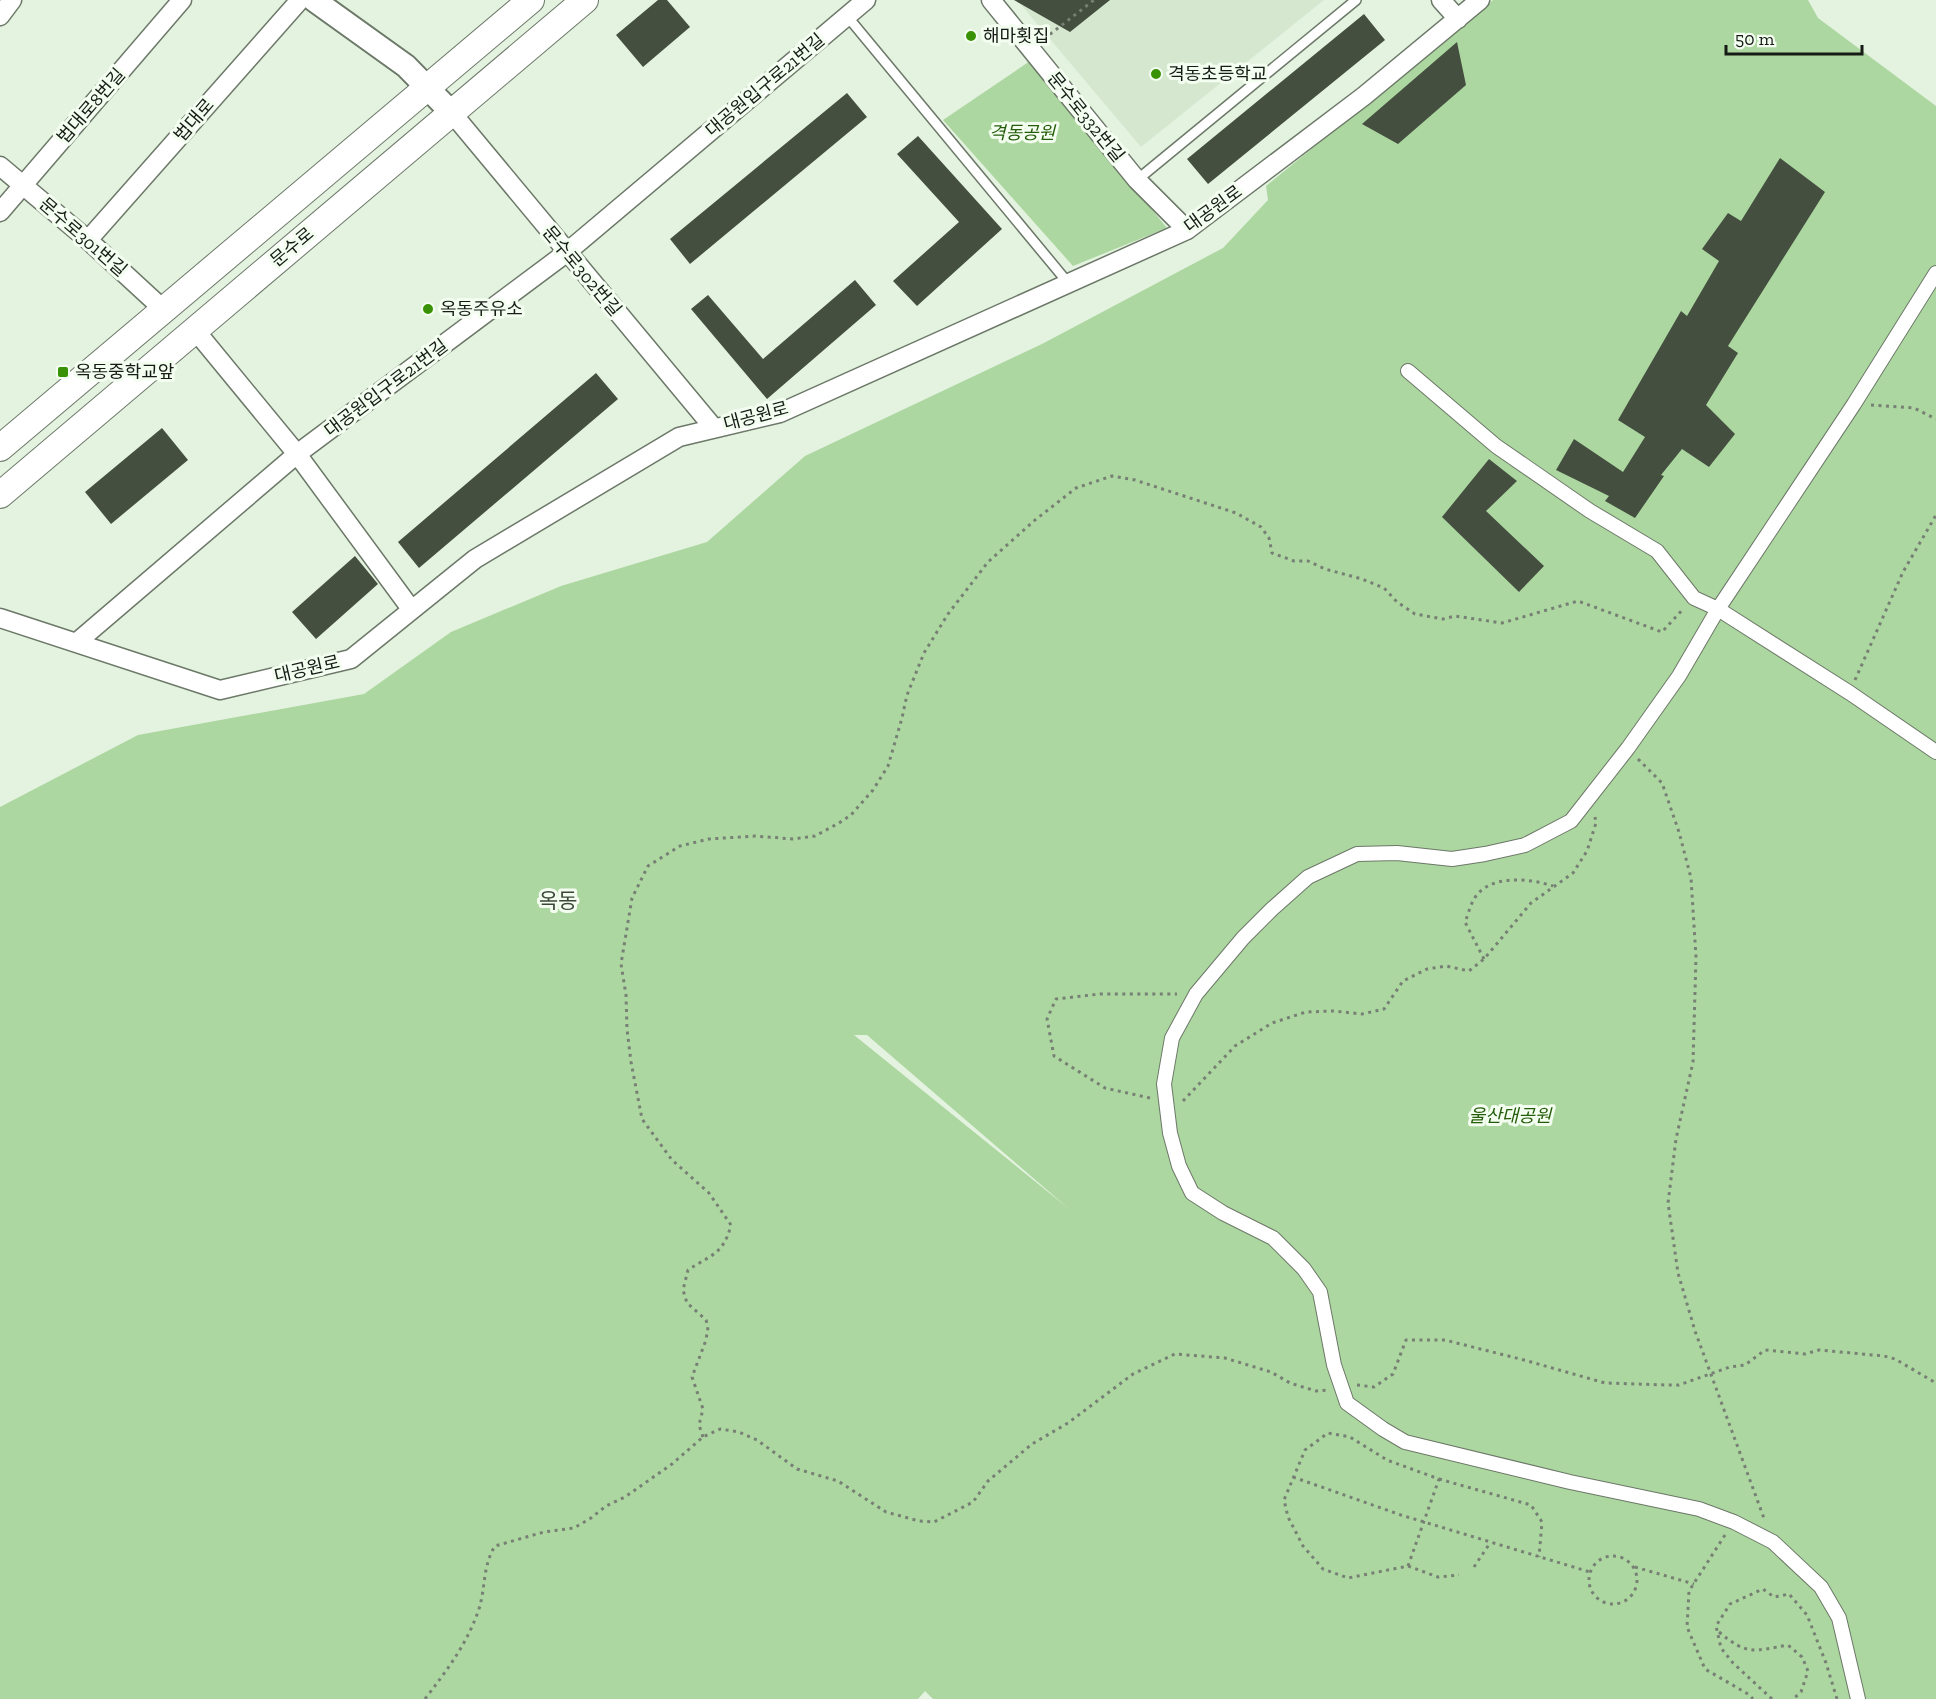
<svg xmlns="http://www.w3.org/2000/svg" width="1936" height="1699" font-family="'Zilla Slab','Noto Sans KR',serif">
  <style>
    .built { fill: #d5e8cf }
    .green { fill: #add7a0; fill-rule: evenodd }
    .building { fill: #444f40 }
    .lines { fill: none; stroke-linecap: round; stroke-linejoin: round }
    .service-casing { stroke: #6c7868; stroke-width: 12 }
    .pedestrian-casing { stroke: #6c7868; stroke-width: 16 }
    .minor-casing { stroke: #6c7868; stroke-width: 21 }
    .tertiary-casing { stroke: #6c7868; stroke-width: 26 }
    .secondary-casing { stroke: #6c7868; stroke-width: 28 }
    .path { stroke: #778074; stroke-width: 3; stroke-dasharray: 3 4.5; stroke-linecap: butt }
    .service { stroke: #fff; stroke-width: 9 }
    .pedestrian { stroke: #fff; stroke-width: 14 }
    .minor { stroke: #fff; stroke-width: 18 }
    .tertiary { stroke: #fff; stroke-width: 22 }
    .secondary { stroke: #fff; stroke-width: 26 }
    .poi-dot { fill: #399205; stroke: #f3fef0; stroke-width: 2 }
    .labels { text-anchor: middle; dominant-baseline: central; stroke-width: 6; stroke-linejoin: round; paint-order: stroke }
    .poi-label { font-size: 18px; fill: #161b15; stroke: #f3fef0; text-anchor: start }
    .street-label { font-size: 18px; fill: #161b15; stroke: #f3fef0 }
    .park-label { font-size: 18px; font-style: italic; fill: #245d09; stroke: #f3fef0 }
    .quarter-label { font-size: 21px; fill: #3b4738; stroke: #f3fef0 }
  </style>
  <rect width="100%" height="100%" fill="#e4f2e0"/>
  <path class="built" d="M1017,0H1324L1141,147Z"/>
  <path class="green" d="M1493,0H1808L1818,18L1936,106V1699H933L925,1691L918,1699H0V807L138,735L364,694L451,632L561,586L707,542L805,456L1042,344L1223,248L1268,200L1266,186ZM854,1035H867L1068,1208Z
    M1030,61L1167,228L1073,266L943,120Z"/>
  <path class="building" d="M658,0H667L690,27L643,67L616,35Z
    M1014,0H1110L1070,32Z
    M1364,14L1385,40L1208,184L1187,159Z
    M1457,42L1466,85L1398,144L1362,124Z
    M847,93L867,117L690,264L670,239Z
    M918,136L1002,229L917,306L893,281L959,222L897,154Z
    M1780,158L1825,192L1728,346L1738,353L1706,405L1735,434L1709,467L1682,449L1661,475L1664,476L1635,518L1605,501L1609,496L1556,470L1574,439L1623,472L1645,437L1618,420L1681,311L1687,316L1719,261L1702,249L1728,213L1741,221Z
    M855,280L876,305L767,399L691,309L708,295L763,359Z
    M596,373L618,399L419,568L398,542Z
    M162,428L188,460L111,524L85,492Z
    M1489,459L1517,481L1486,511L1544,566L1519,592L1442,517Z
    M355,556L378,584L316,639L292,612Z"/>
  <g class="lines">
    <defs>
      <path id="service" d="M847,16L1069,284
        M1137,180L1356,0"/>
      <path id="pedestrian" d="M1408,371L1496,446L1590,511L1657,551L1694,598L1718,609L1850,693L1936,752
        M1858,1699L1839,1618L1821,1587L1773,1542L1734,1522L1699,1509L1570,1482L1405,1442L1383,1429L1347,1403L1334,1365L1320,1292L1304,1269L1273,1238L1223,1213L1192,1193L1179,1166L1170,1133L1164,1084L1172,1038L1196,994L1243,938L1272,909L1308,877L1357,854L1397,853L1452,859L1485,854L1525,845L1571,821L1628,748L1679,676L1718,609L1854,404L1936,273"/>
      <path id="minor" d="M991,0L1137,180L1187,230
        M1441,0L1458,19
        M0,16L12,0
        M452,113L713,427
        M0,166L88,240L164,310
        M0,212L182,0
        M88,240L300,0
        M195,330L297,454L411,609
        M0,618L220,690L351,659L475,559L679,437L780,413L1187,230L1364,96L1480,0
        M76,643L297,454L566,253L866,0"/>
      <path id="tertiary" d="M314,0L406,66L452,113"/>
      <path id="secondary" d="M0,448L531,0
        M0,495L585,0"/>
    </defs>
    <use href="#service" class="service-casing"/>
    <use href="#pedestrian" class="pedestrian-casing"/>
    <use href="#minor" class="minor-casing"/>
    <use href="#tertiary" class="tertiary-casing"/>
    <use href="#secondary" class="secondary-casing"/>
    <path class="path" d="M1044,39L1094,0
      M1871,405L1914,408L1936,419
      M1855,680L1903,572L1936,515
      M1638,759L1662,783L1679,832L1691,878L1696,957L1693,1062L1676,1139L1668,1203L1678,1273L1695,1331L1765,1521
      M1484,959L1465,922C1468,915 1470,906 1474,899C1489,874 1529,878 1553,886
      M1150,1098L1105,1088L1054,1056L1047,1019L1056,999L1100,994H1177
      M1183,1101L1235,1046L1272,1023L1306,1012L1333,1011L1362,1014L1384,1009L1403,981L1427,969L1446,966L1469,971L1484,959L1531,903L1573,873L1587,851L1596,823L1595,817
      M1357,1385L1374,1387L1393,1374L1406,1340H1445L1524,1360L1605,1383L1668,1385H1679L1730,1367L1745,1365L1765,1350L1805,1354L1819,1350L1884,1356L1895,1359L1936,1383
      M703,1437L699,1425L703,1409L692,1377L706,1340L708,1327L706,1320L687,1303L683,1290L688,1270C712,1254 723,1255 731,1225L709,1193L672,1160L642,1119L631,1062L627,1029L626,995L621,964L632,898L648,866L680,846L709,839L755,836L793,839L815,836L839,823L851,815L873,790L888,766L902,718L907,695L924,653L948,614L988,562L1035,520L1076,488L1112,476L1135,480L1236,513L1261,527L1269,538L1272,553L1294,561H1308L1325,569L1362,579L1384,588L1397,602L1415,614L1443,619L1455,616L1502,623L1578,601L1662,632L1684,608
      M1293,1477L1401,1515L1590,1572
      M1439,1479L1531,1505L1542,1522L1539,1557
      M1725,1535L1689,1591L1687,1627L1705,1669L1748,1694L1753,1699
      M1589 1580a24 24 0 1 1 48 0a24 24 0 1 1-48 0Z
      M1408,1566L1439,1479L1387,1460L1350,1437L1328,1433L1305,1450L1284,1500L1288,1517L1303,1546L1323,1569L1348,1578L1408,1566L1438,1577L1459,1575
      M1474,1567L1490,1543
      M1635,1567L1694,1584
      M1719,1632C1747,1656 1755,1651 1788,1645L1802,1657L1808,1671L1801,1692L1793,1699
      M425,1699C447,1670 465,1647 478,1612C486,1589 482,1567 495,1546L544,1532L574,1528L591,1518L606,1506L625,1497L672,1464L703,1437L720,1429L739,1432L757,1440L797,1469L838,1481L886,1512L919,1521L934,1522L973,1502L988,1481L1032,1444L1068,1423L1133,1374L1175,1354L1225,1358L1271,1372L1290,1383L1316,1391L1327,1390
      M1772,1699L1733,1663L1721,1648L1716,1626L1730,1604L1763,1589L1774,1597L1789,1594L1807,1615L1826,1663L1837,1699"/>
    <use href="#service" class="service"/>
    <use href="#pedestrian" class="pedestrian"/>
    <use href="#minor" class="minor"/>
    <use href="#tertiary" class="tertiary"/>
    <use href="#secondary" class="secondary"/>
  </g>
  <g class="poi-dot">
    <circle cx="971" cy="36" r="6"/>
    <circle cx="1156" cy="74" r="6"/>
    <circle cx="428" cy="309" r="6"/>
    <rect x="57" y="366" width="12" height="12" rx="3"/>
  </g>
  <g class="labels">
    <g class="poi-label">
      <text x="983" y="36">해마횟집</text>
      <text x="1168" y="74">격동초등학교</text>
      <text x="440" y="309">옥동주유소</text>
      <text x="75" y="372">옥동중학교앞</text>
    </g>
    <g class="street-label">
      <text transform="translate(765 85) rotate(-40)">대공원입구로21번길</text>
      <text transform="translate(91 106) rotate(-49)">법대로8번길</text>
      <text transform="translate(1086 117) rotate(51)">문수로332번길</text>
      <text transform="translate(194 120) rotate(-49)">법대로</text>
      <text transform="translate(1213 209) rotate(-36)">대공원로</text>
      <text transform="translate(83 237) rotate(41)">문수로301번길</text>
      <text transform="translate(292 247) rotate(-40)">문수로</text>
      <text transform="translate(582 271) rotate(50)">문수로302번길</text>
      <text transform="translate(386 388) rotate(-37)">대공원입구로21번길</text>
      <text transform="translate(756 416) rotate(-15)">대공원로</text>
      <text transform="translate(307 669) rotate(-13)">대공원로</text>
    </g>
    <g class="park-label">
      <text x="1022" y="133">격동공원</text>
      <text x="1510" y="1116">울산대공원</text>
    </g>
    <g class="quarter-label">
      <text x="558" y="900">옥동</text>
    </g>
  </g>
  <path d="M1726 45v9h136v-9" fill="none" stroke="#161b15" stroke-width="3"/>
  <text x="1735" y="45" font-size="18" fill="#161b15" stroke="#f3fef0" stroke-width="4.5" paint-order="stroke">50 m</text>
</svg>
